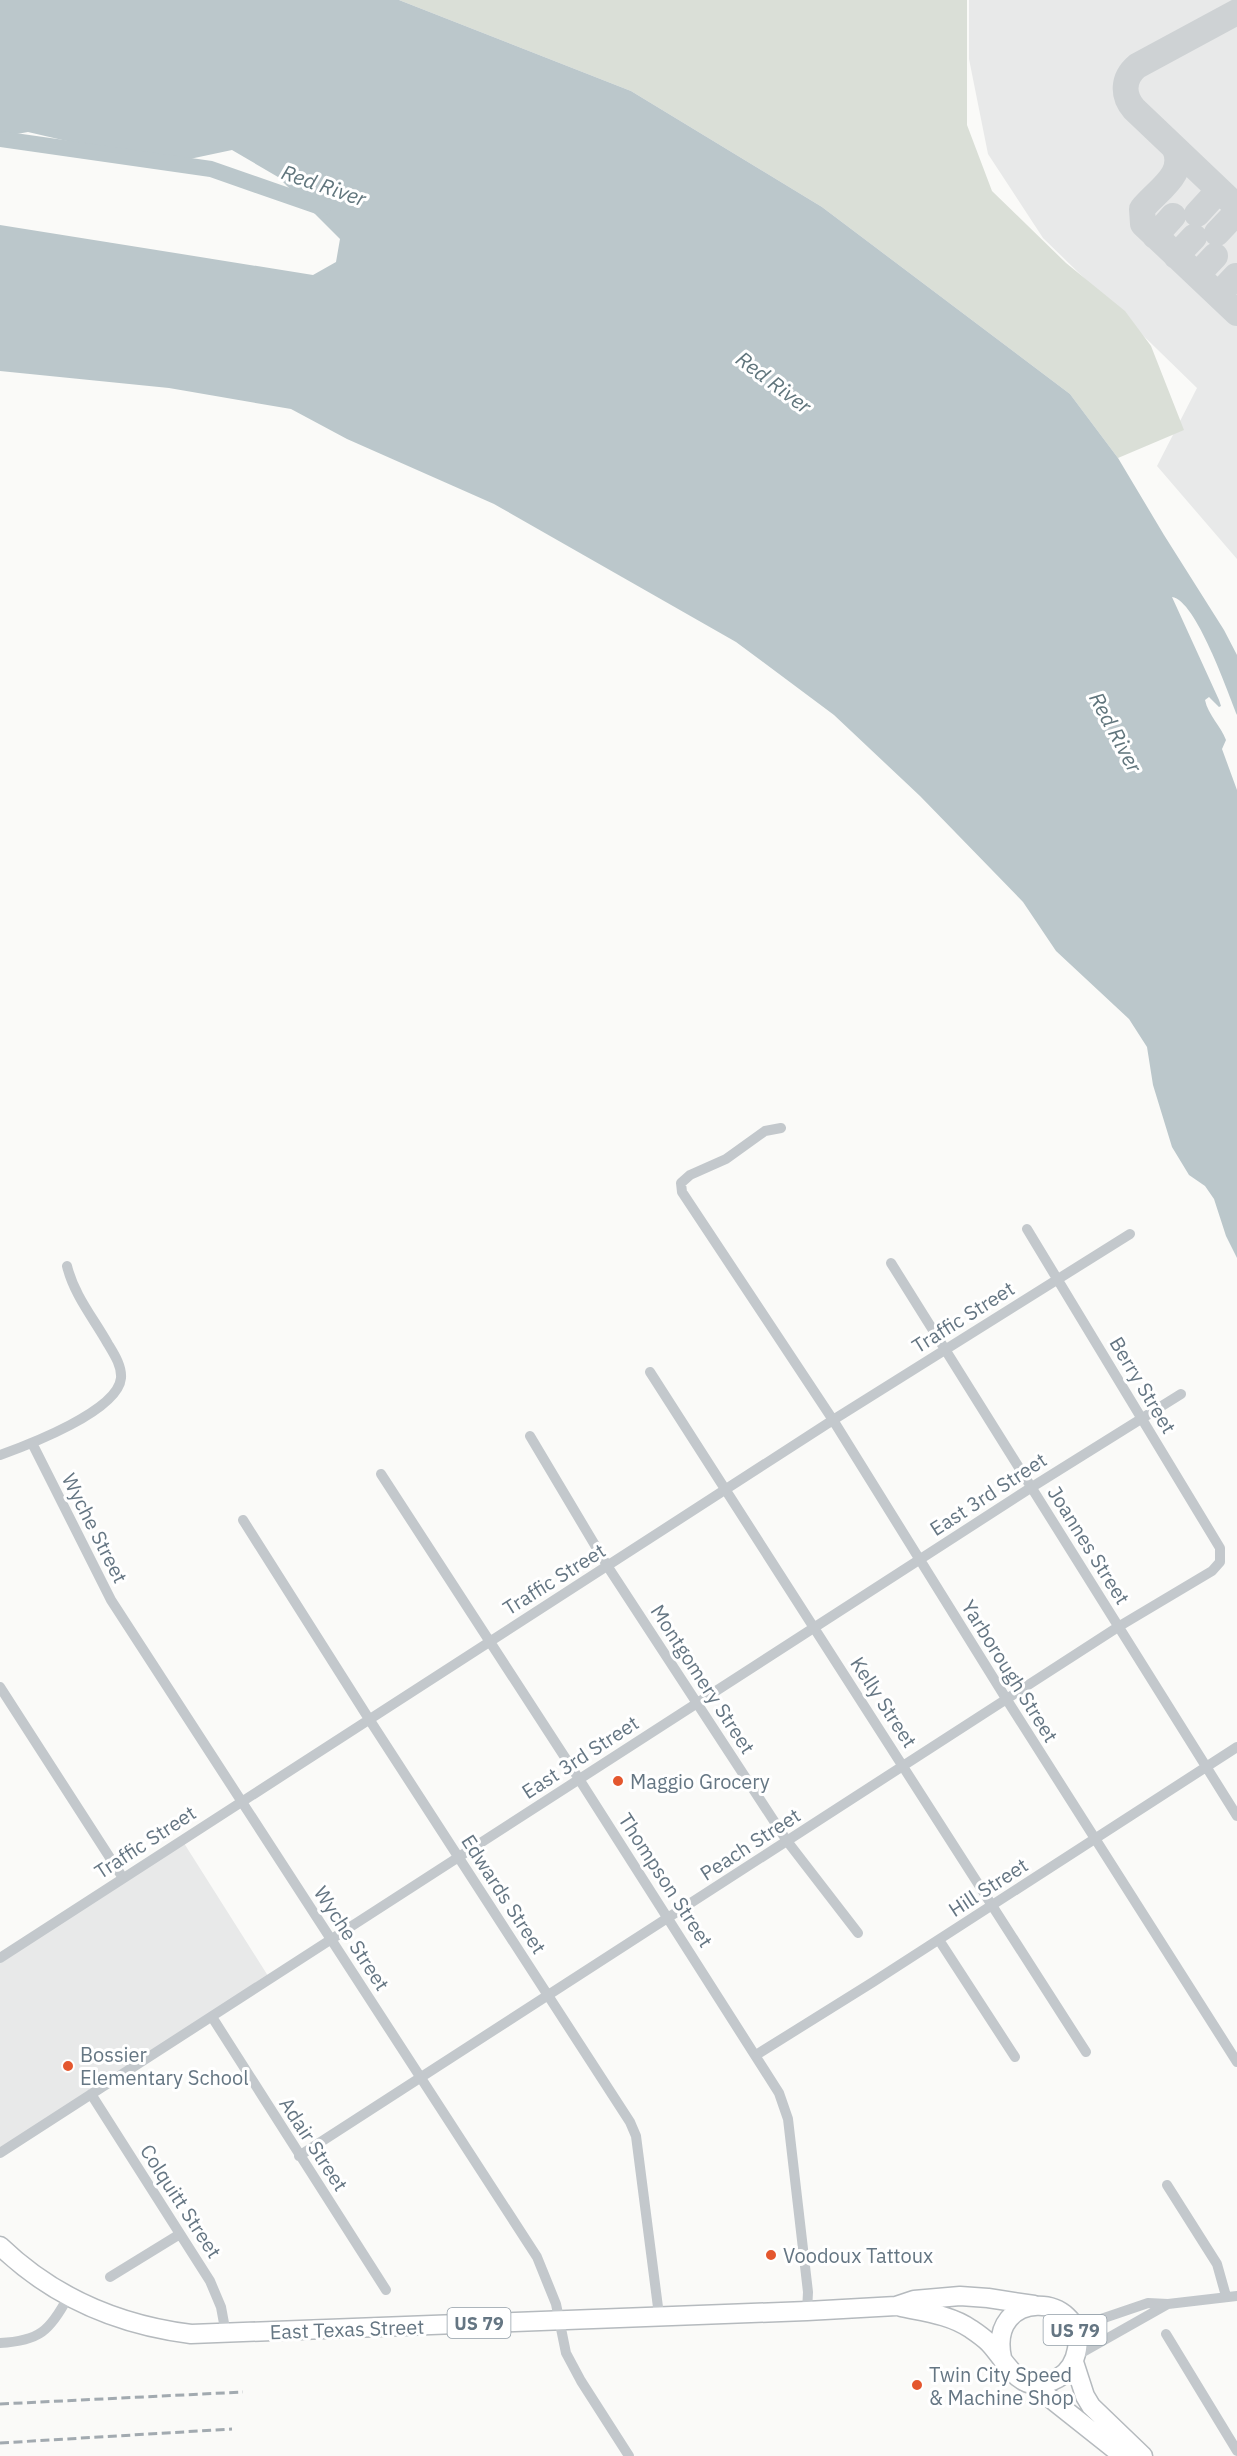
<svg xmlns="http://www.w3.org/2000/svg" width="1237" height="2456" font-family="'IBM Plex Sans',sans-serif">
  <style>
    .built { fill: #e8e9e9 }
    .green { fill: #dadfd7 }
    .water { fill: #bbc7cb }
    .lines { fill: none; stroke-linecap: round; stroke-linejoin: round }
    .river { stroke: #bbc7cb; stroke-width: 16 }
    .taxiway { stroke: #ced2d4; stroke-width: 26 }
    .primary-casing { stroke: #b5babe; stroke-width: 21 }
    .street { stroke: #c3c8cc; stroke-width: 10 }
    .primary { stroke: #fff; stroke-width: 18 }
    .rail { stroke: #a2aab0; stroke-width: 3; stroke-dasharray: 9 4.5; stroke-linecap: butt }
    .poi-dot { fill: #e4572e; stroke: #fff; stroke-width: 2 }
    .labels { text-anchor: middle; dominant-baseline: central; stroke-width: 6; stroke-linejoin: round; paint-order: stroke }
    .shield { fill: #fff; stroke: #939fa8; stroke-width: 1.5 }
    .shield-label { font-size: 18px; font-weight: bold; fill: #657683 }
    .street-label { font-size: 20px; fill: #657683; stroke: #fff }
    .poi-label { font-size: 20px; fill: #657683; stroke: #fff; text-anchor: start }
    .water-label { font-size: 21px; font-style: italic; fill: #60757c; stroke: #fff }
  </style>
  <rect width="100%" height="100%" fill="#fafaf8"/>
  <path class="built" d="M969,0H1237V559L1157,466L1197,388L1043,238L988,154L969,59Z
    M182,1840L270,1979L0,2153V1958Z"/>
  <path class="green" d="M399,0H967V125L992,191L1066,263L1125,311L1151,346L1184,430L1118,458L1070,394L822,207L631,91Z"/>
  <path class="water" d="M0,0H399L631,91L822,207L1070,394L1118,458L1164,535L1224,630L1237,655V715C1228,693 1196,600 1172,597L1219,700L1221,706L1219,707L1209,697L1205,700C1208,715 1221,726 1226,740L1222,749L1237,790V1258L1226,1236L1214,1199L1205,1186L1189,1175L1172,1147L1153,1085L1147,1047L1129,1019L1056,951L1023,902L920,796L834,715L736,642L494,504L347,439L291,409L169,388L0,371V225L313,275L336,262L340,239L278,177L232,150L166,164L28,132L0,137Z"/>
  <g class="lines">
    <path class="river" d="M0,139L211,169L323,208"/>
    <path class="taxiway" d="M1237,12L1137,66C1123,78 1122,95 1134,109L1237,207
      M1174,147C1188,174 1157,190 1142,209L1143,224L1237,313
      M1197,214L1219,190
      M1217,233L1237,212
      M1155,236L1173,216
      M1176,256L1194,237
      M1197,275L1215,256
      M1218,295L1236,276"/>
    <defs>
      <path id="primary" d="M0,2246C53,2297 119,2325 191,2334L807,2311L896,2306L914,2300L960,2296L988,2298L1034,2305
        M901,2307C925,2312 951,2315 971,2329C977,2333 984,2338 989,2343C1009,2364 1020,2399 1058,2378C1069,2372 1075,2361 1077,2349C1086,2292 987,2288 1002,2358
        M1074,2362L1085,2396L1091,2406L1143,2456
        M1031,2383L1123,2456"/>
    </defs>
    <use href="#primary" class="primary-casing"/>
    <path class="street" d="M781,1128L765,1131L726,1159L690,1175L681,1183L682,1192L833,1420L1007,1700L1237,2062
      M891,1263L1237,1816
      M650,1372L1086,2052
      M530,1436L608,1567L787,1841L858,1933
      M32,1443L111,1600L537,2257L556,2304L566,2353L581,2381L629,2456
      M0,1455C28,1445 118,1411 121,1378C122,1366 114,1354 108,1344C94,1319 74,1295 67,1266
      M381,1474L579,1779L779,2093L788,2119L808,2292L807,2311
      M243,1520L369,1719L630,2122L636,2136L659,2315
      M0,1687L123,1878
      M939,1940L1015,2057
      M0,1958L833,1420L1130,1234
      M212,2017L386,2290
      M756,2055L873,1982L1237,1747
      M91,2094L210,2281L221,2307L226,2334
      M0,2153L1032,1487L1181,1394
      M299,2156L1118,1627L1212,1571L1220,1562V1548L1027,1229
      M1167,2185L1217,2264L1226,2296
      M110,2277L180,2234
      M1067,2315L1078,2319H1101L1148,2303L1168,2304L1237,2296
      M1166,2334L1237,2451
      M0,2343C39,2341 50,2331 68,2297
      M1076,2356L1168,2304"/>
    <use href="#primary" class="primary"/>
    <path class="rail" d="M0,2404L243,2392
      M0,2443L232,2429"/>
  </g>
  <g class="poi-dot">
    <circle cx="618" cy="1781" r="6"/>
    <circle cx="68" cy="2066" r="6"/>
    <circle cx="771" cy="2255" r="6"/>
    <circle cx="917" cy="2385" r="6"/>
  </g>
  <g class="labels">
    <g class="shield">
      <rect x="447.5" y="2308" width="63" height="30" rx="4.5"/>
      <rect x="1043.5" y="2315" width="63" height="30" rx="4.5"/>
    </g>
    <g class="shield-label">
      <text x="479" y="2323">US 79</text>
      <text x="1075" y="2330">US 79</text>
    </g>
    <g class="street-label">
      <text transform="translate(963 1317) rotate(-32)">Traffic Street</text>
      <text transform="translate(1143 1385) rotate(59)">Berry Street</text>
      <text transform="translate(988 1494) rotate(-33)">East 3rd Street</text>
      <text transform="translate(95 1528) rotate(63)">Wyche Street</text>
      <text transform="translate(1089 1545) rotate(58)">Joannes Street</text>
      <text transform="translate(554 1579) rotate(-32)">Traffic Street</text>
      <text transform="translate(1010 1671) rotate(58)">Yarborough Street</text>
      <text transform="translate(703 1679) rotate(57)">Montgomery Street</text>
      <text transform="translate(884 1702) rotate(57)">Kelly Street</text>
      <text transform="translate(580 1757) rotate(-33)">East 3rd Street</text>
      <text transform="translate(145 1842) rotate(-33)">Traffic Street</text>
      <text transform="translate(750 1844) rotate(-33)">Peach Street</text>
      <text transform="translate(666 1880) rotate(57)">Thompson Street</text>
      <text transform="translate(988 1887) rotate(-33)">Hill Street</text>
      <text transform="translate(504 1894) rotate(57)">Edwards Street</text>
      <text transform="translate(352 1938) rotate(57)">Wyche Street</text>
      <text transform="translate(314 2144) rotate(57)">Adair Street</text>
      <text transform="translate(181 2201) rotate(57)">Colquitt Street</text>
      <text transform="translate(347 2329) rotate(-2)">East Texas Street</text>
    </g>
    <g class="poi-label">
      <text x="630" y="1781">Maggio Grocery</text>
      <text x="80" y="2054">Bossier<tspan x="80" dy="23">Elementary School</tspan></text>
      <text x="783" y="2255">Voodoux Tattoux</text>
      <text x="929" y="2374">Twin City Speed<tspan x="929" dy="23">&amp; Machine Shop</tspan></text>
    </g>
    <g class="water-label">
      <text transform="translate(324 185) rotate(19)">Red River</text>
      <text transform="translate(774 382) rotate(37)">Red River</text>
      <text transform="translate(1116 732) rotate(62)">Red River</text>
    </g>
  </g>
</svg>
